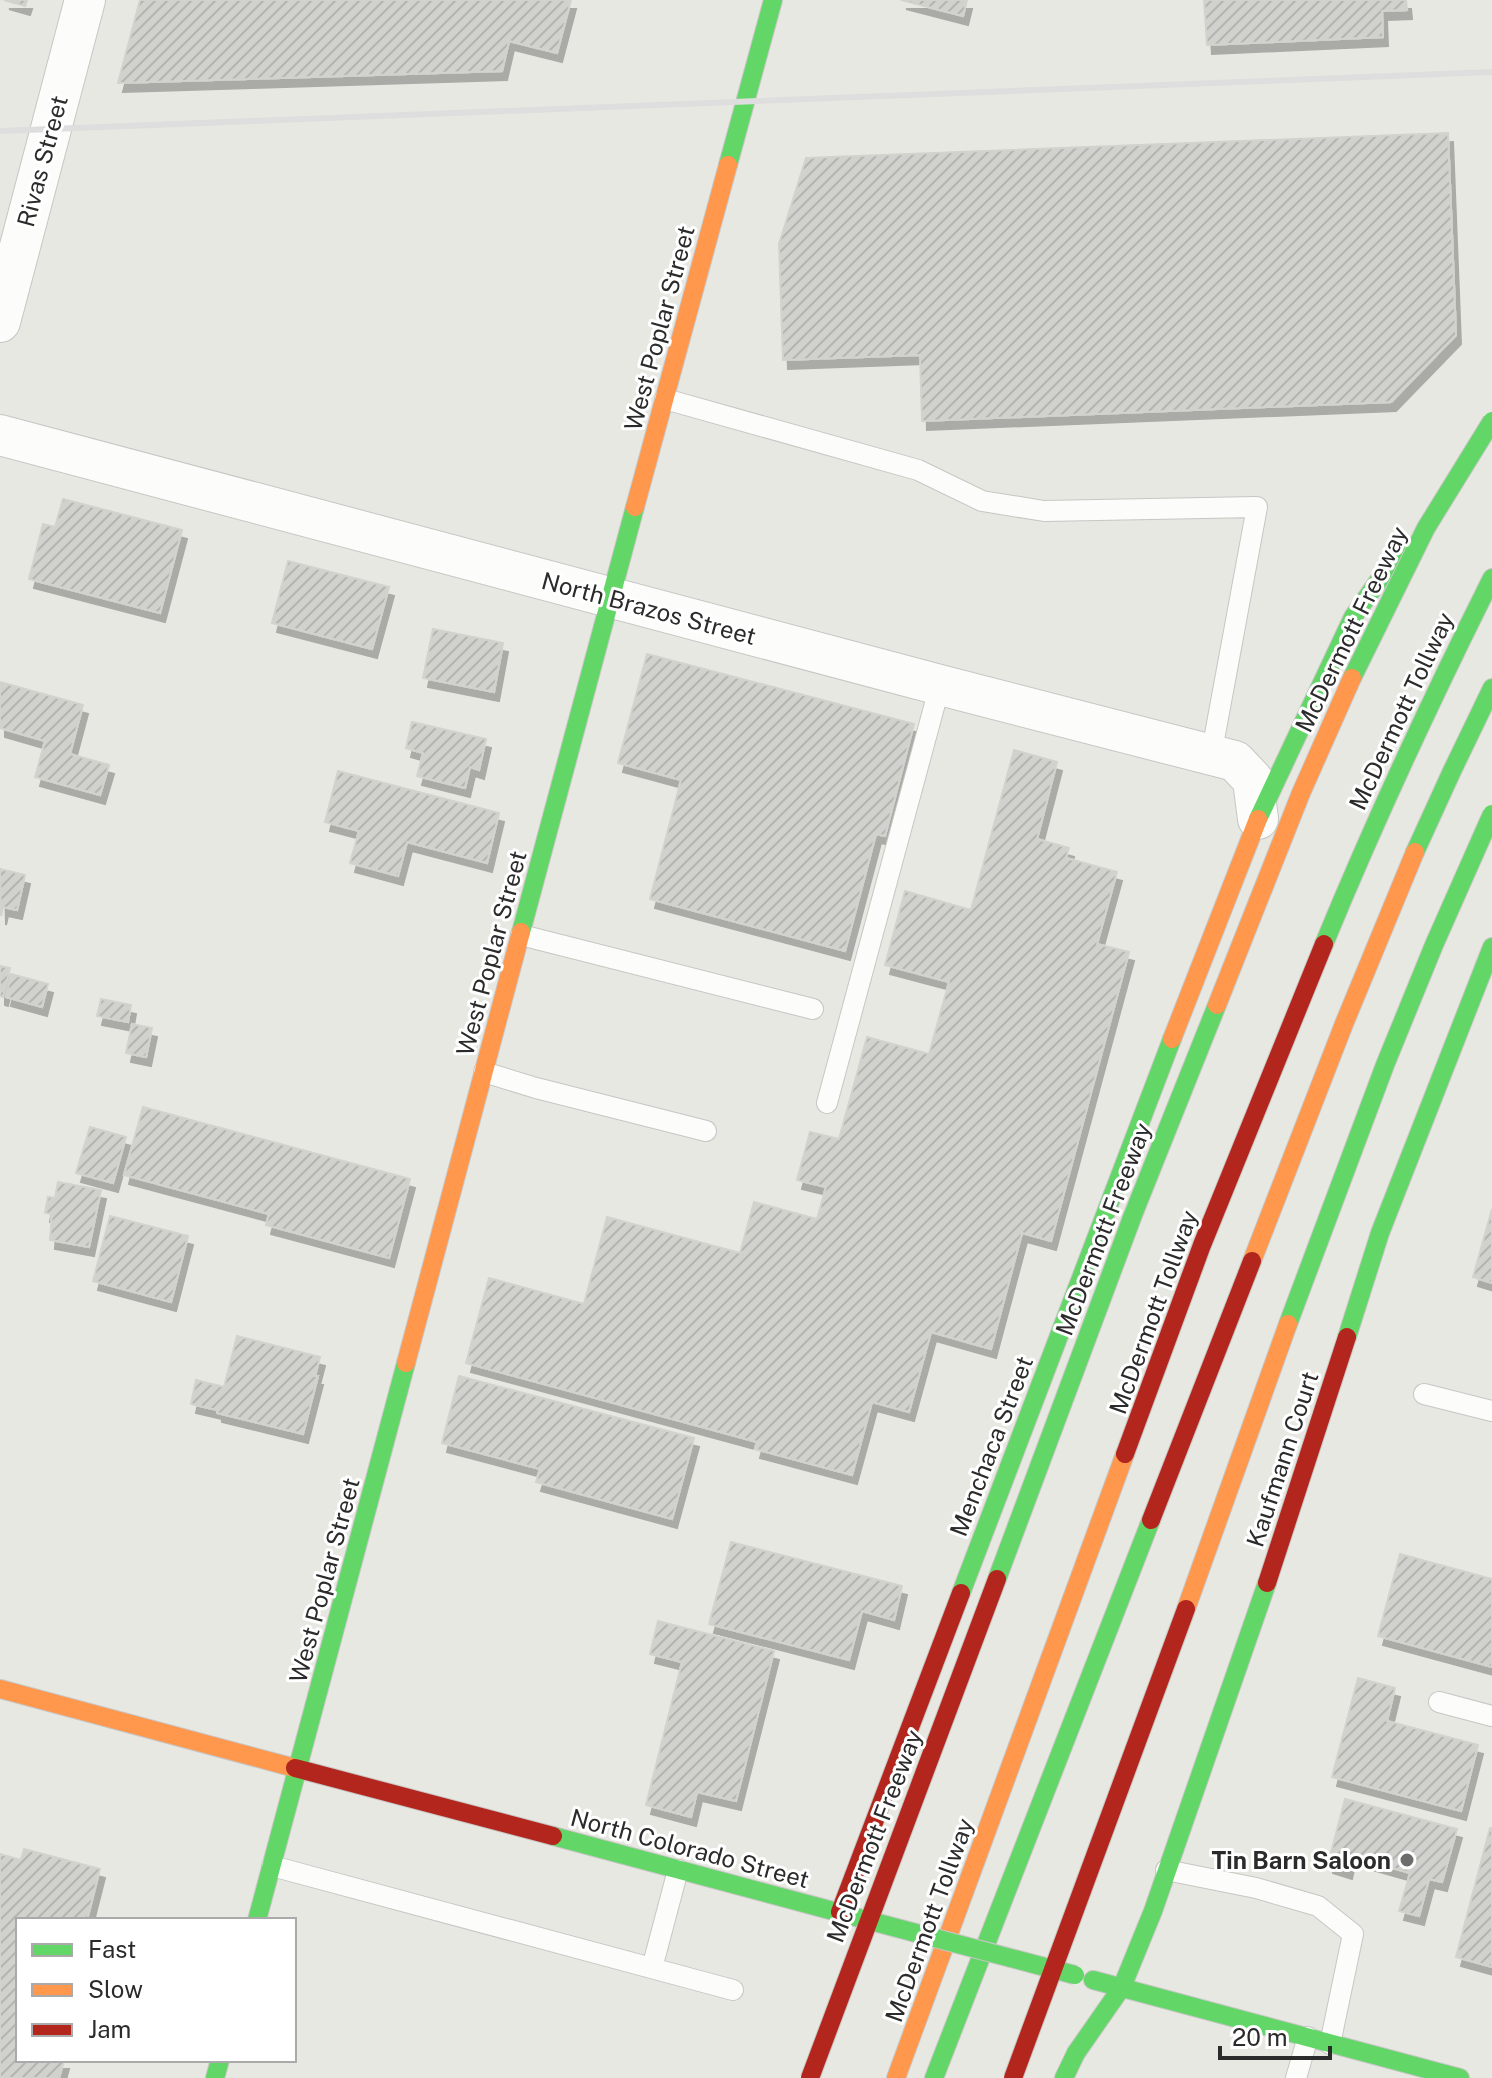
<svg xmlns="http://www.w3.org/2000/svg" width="1492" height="2078" font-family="'Public Sans',sans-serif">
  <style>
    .building { fill: url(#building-hatch); stroke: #d3d3ce; stroke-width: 2; filter: url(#shadow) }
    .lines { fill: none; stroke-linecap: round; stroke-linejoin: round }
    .lane-casing { stroke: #c7c6c5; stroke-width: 22 }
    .street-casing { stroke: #c7c6c5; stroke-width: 42 }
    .fast-casing { stroke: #c7c6c5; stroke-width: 20 }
    .slow-casing { stroke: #c7c6c5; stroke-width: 20 }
    .jam-casing { stroke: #c7c6c5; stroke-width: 20 }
    .lane { stroke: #fcfcfb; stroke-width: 20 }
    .street { stroke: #fcfcfb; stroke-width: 40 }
    .fast { stroke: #63d668; stroke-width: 18 }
    .slow { stroke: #ff974d; stroke-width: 18 }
    .jam { stroke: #b3261e; stroke-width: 18 }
    .rail { stroke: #dfdedf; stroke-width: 6 }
    .fast-bridge-casing { stroke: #c7c6c5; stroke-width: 20; stroke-linecap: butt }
    .slow-bridge-casing { stroke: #c7c6c5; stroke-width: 20; stroke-linecap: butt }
    .jam-bridge-casing { stroke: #c7c6c5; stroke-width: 20; stroke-linecap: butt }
    .fast-bridge { stroke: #63d668; stroke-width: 18 }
    .slow-bridge { stroke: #ff974d; stroke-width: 18 }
    .jam-bridge { stroke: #b3261e; stroke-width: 18 }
    .poi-dot { fill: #6d6d6b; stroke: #fff; stroke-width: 3 }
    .labels { text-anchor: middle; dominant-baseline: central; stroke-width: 6; stroke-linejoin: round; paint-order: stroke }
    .street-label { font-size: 24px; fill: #2b2b2b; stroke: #fff }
    .poi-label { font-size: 24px; font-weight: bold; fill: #2b2b2b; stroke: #fff; text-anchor: end }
  </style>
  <defs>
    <pattern id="building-hatch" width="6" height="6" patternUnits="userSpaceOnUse" patternTransform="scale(2)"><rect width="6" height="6" fill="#d1d1cd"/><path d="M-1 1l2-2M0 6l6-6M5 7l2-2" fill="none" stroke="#b4b4b0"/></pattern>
    <filter id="shadow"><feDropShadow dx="5" dy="9" stdDeviation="0" flood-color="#0004"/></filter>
  </defs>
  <rect width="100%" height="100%" fill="#e8e8e2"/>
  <path class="building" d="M4,0H27L25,6Z
    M140,0H571L557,53L509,41L502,71L118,83Z
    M901,0H967L963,16Z
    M1204,0H1406L1407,10L1382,11L1383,37L1207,45Z
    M1448,133L1456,335L1391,402L922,421L920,355L783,360L779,244L806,158Z
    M63,499L182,530L160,613L29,579L43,524L55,527Z
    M288,561L389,587L372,649L272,623Z
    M433,629L503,643L494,692L423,678Z
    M647,654L914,724L885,836L876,834L845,951L650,899L681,780L618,763Z
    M0,682L83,705L70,754L109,765L100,795L35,777L45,741L0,728Z
    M412,722L486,739L479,770L470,767L465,788L417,776L423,753L406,748Z
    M1014,750L1057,762L1037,839L1069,848L1066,858L1117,872L1097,944L1129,952L1051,1241L1022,1233L991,1349L931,1332L909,1412L872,1402L852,1475L755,1449L757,1442L466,1363L489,1278L584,1304L607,1217L740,1253L754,1202L817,1219L826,1187L797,1180L810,1132L839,1139L867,1037L929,1054L949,982L885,965L905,891L971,910Z
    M338,771L499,813L487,863L407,842L398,876L350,863L359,831L325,822Z
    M0,869L25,875L17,910L3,907L1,916Z
    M0,966L10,968L3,997L0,996Z
    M11,974L48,984L42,1007L6,997Z
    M101,999L131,1005L128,1022L97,1016Z
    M132,1024L152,1028L146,1057L126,1053Z
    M143,1107L410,1179L389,1258L266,1225L269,1214L124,1175Z
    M90,1127L126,1137L113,1183L76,1173Z
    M58,1182L101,1190L89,1247L50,1240L52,1214L45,1213L48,1197L55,1198Z
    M1492,1209V1283L1473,1277Z
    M110,1216L188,1236L171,1302L93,1281Z
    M237,1336L320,1357L315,1376H318L303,1434L217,1413V1410L191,1404L196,1380L224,1387Z
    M459,1376L694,1438L672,1519L536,1482L540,1469L442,1443Z
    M731,1542L902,1586L894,1620L862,1611L849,1660L709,1624Z
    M1400,1554L1492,1579V1667L1378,1636Z
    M658,1621L774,1651L736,1801L697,1792L691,1817L646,1805L682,1662L650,1654Z
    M1358,1678L1395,1688L1387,1721L1478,1745L1461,1811L1332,1777Z
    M1345,1799L1457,1829L1442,1882L1429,1879L1419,1916L1399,1911L1410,1873L1350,1856L1347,1870L1328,1864Z
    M1490,1828H1492V1967L1456,1957Z
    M24,1849L100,1869L87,1920H18V2060H64L59,2078H0V1854L21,1860Z"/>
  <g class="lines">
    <defs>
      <path id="lane" d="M665,399L918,470L982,501L1044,511L1257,507L1211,756
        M521,935L813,1009
        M484,1072L536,1088L706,1131
        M827,1103L940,685
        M1424,1394L1492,1411
        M1439,1702L1492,1716
        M272,1866L733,1990
        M1166,1870L1256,1888L1318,1906L1353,1934L1330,2044
        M652,1968L678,1870
        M1296,2078L1308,2037"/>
      <path id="street" d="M0,322L85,0
        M0,435L940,685L1235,761L1253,780L1258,819"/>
      <path id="fast" d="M728,165L773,0
        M1258,819L1353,617L1401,549
        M1415,852L1452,771L1492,688
        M521,932L635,507
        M1324,944C1375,820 1432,698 1492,578
        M1347,1337L1380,1233L1492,947
        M961,1593L1172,1039
        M553,1836L863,1919
        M257,1920L406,1363
        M1093,1980L1460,2078
        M1122,1987L1153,1911L1267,1583
        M215,2078L220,2060
        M934,2078L1151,1520
        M1064,2078L1076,2053L1122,1987"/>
      <path id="slow" d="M635,507L728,165
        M1172,1039L1258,819
        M1252,1261L1344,1024L1415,852
        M406,1363L521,932
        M0,1689L295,1768
        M896,2078L1125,1454"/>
      <path id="jam" d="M1125,1454L1202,1245L1324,944
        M1151,1520L1252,1261
        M1267,1583L1347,1337
        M295,1768L553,1836
        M840,1912L961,1593"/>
    </defs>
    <use href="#lane" class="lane-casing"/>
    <use href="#street" class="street-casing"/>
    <use href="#fast" class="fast-casing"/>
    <use href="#slow" class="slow-casing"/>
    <use href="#jam" class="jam-casing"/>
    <use href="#lane" class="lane"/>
    <use href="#street" class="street"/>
    <use href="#fast" class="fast"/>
    <use href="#slow" class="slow"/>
    <use href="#jam" class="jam"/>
    <path class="rail" d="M0,131L1492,72"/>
    <defs>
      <path id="fast-bridge" d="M1352,678L1426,528L1492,421
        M1288,1324L1385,1065L1434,945L1492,814
        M997,1579L1133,1215L1217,1005
        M863,1919L1075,1975"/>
      <path id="slow-bridge" d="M1217,1005L1301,793L1352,678
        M1186,1609L1288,1324"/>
      <path id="jam-bridge" d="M810,2078L997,1579
        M1013,2078L1186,1609"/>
    </defs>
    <use href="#fast-bridge" class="fast-bridge-casing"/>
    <use href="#slow-bridge" class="slow-bridge-casing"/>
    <use href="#jam-bridge" class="jam-bridge-casing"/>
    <use href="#fast-bridge" class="fast-bridge"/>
    <use href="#slow-bridge" class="slow-bridge"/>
    <use href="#jam-bridge" class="jam-bridge"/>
  </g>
  <circle class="poi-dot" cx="1407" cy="1860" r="8"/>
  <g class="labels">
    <g class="street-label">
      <text transform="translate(42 161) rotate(-75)">Rivas Street</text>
      <text transform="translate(659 328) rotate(-75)">West Poplar Street</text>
      <text transform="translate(649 608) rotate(15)">North Brazos Street</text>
      <text transform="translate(1351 629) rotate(-64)">McDermott Freeway</text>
      <text transform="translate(1401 711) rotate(-65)">McDermott Tollway</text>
      <text transform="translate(491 953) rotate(-75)">West Poplar Street</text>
      <text transform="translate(1103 1229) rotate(-69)">McDermott Freeway</text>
      <text transform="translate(1153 1312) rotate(-70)">McDermott Tollway</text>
      <text transform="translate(991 1446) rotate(-69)">Menchaca Street</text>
      <text transform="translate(1282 1459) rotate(-72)">Kaufmann Court</text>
      <text transform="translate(324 1580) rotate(-75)">West Poplar Street</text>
      <text transform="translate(874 1836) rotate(-69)">McDermott Freeway</text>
      <text transform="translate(690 1848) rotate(15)">North Colorado Street</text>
      <text transform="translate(929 1920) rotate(-70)">McDermott Tollway</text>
    </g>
    <g class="poi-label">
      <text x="1391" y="1860">Tin Barn Saloon</text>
    </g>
  </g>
  <rect x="16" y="1918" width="280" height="144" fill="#ffffff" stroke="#aaaaaa" stroke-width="2"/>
  <rect x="32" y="1944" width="40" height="12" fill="#63d668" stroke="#aaaaaa" stroke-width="2"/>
  <text x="88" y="1958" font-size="24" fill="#2b2b2b">Fast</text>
  <rect x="32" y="1984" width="40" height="12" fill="#ff974d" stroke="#aaaaaa" stroke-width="2"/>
  <text x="88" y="1998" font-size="24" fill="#2b2b2b">Slow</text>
  <rect x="32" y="2024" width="40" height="12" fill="#b3261e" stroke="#aaaaaa" stroke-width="2"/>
  <text x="88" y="2038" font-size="24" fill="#2b2b2b">Jam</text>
  <path d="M1220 2046v12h110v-12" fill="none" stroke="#2b2b2b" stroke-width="4"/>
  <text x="1232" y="2046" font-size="24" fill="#2b2b2b" stroke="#ffffff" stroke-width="6" paint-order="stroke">20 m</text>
</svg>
